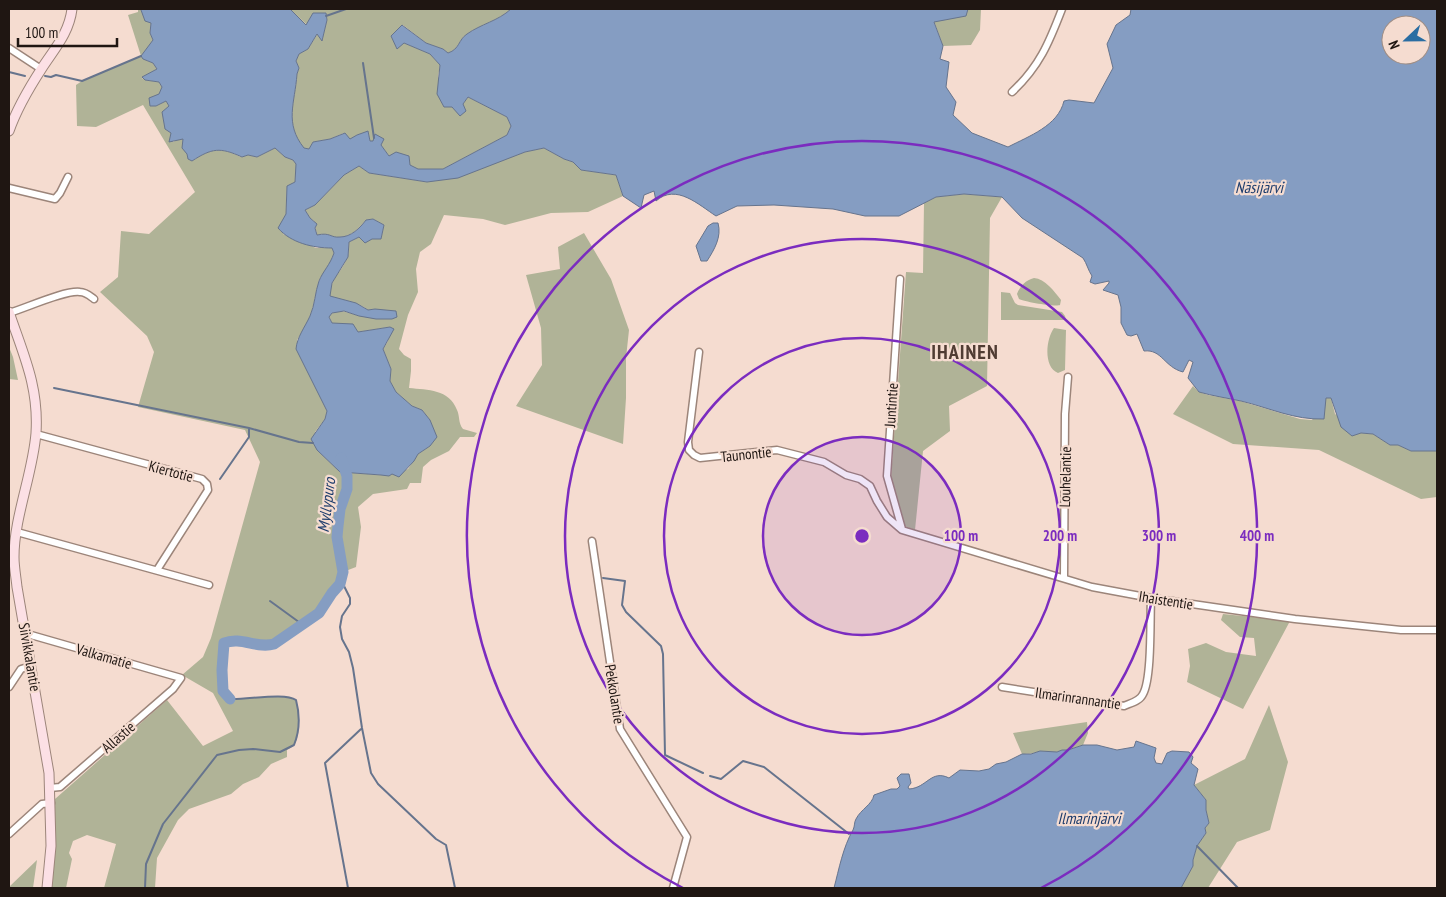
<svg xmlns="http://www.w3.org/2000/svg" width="1446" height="897" font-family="'PT Sans Narrow',sans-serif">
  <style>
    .green { fill: #b0b397 }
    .water { fill: #859dc2; stroke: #66748d; fill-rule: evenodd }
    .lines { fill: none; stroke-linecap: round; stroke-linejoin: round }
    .stream { stroke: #66748d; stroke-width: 2 }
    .river { stroke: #859dc2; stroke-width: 11 }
    .street-casing { stroke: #9c857a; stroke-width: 9 }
    .secondary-casing { stroke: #9c857a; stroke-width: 11 }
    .street { stroke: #fff; stroke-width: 6 }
    .secondary { stroke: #fce0e5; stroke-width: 9 }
    .ring { fill: none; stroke: #7b2cbf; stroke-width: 2.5 }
    .labels { text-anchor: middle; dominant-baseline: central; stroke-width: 4.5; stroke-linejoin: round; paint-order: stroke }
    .street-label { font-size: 15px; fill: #1f1612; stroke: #f5dcd0 }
    .water-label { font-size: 16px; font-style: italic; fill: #1d3c6c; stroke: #f5dcd0 }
    .district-label { font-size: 20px; font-weight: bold; letter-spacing: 1px; fill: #503c33; stroke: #f5dcd0 }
    .centre { fill: #7b2cbf; stroke: #f5dcd0; stroke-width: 2.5 }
    .ring-label { font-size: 15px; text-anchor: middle; font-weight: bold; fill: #7b2cbf; stroke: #f5dcd0; stroke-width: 4.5; stroke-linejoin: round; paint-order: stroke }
  </style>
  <rect width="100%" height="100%" fill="#f5dcd0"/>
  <path class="green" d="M138,9H142L141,10L151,23L150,33L153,40L143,59L153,63L157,69L142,78L145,80L159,82L162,87L156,106L166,101L169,106L173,142L180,138H183L187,154L192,161C212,148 220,147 241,157L248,155L257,157L275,148L285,157L293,160L297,164L295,182L287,187L286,214L283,234L316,248H332L334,253L330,264L319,280L312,311L305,328L297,340L327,411L325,419L315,432L317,450L340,472L381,475L392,474L408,469L418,454L430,446V420L422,410L412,406L396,392L390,381L391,369L383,349L388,341L390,327L358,332L343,323L337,325L332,323L329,316C337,307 349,313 359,316L375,309L368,310C357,301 343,301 330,296C329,280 342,272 347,258C349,254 349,247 349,242L359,237L381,239L384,225L373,219L366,220C360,227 351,237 340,237C330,238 331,232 317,235L314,221L310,218L305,210L315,205L344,175L359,166L369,173L427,182L442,179L525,152L544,148L564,159L573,162L581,170L616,175L623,196L588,212L551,213L505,225L483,219L444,215L431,244L420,252L416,269L418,292L408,315L399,349L404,355L411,359V371L409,388C428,390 449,389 457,410C460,416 458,423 463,429L477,433L474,437H460L449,451L431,460L423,467L421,483H410L407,489L373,494L358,507L361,527L356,567L343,572L340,584L332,593L319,613L274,644C257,649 241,636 224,643L222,670L223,690L230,699C247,700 285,691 296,700C299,710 301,736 294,745C293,747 290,748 287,750V757L271,764L259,777L243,784L231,794L189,809L178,820L157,858L155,888H104L116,844L87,835L73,841L69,853L72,859L66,888H50L53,858L55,799L167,700L203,746L233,731L213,693L182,675L203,657L211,638L260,462L245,430L138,407L154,352L147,336L100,292L118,277L121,231L149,234L195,192L143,105L96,127L77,126L76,85L82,81L141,56L128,15L138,12Z
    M290,9H511C498,21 481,24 467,34C458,40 460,49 448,53L443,49L426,43L403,25L397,48L404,43L430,54L440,65L438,77L463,104L468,97L507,117L511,126L507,135L443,169H417L389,156L381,145L370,141L368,132L357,135L350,140L344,133L330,139L313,142L310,149H304C284,123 295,103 297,74L299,68L296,61L299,54L308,49L318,33L322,40L327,20L326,13H320L307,25Z
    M910,9H981L980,30L971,45L943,46L934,21Z
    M964,194L1002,197L990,218L987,386L949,406L950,431L923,451L915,530L904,526L891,478L906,272L923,273L924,203L936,197Z
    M584,233L611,279L629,330L626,358V398L623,444L516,406L542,365L541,328L526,275L560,269L558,247Z
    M1034,278C1045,279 1054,291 1061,300L1060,305C1055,307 1025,302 1019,299L1017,294C1020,286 1026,280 1034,278Z
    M1001,292L1010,293L1015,303L1018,305L1062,312L1065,316L1066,320H1001Z
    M1054,328L1066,330L1065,370L1058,373C1043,367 1046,339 1054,328Z
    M9,347L13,357L18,380L9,379Z
    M1193,386L1199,392L1208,395L1240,401L1300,419L1312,420L1326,398H1331L1335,414L1361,433L1373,434L1390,445H1398L1411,451H1437V497L1421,499L1319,450L1233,444L1173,414Z
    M1223,614L1290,621L1243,709L1187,682L1190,666L1188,649L1206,643L1226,652L1256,656L1254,638L1240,637L1221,620Z
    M1269,705L1288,762L1270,830L1237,842L1208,888H1181L1193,866V860L1197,846L1206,833L1205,828L1209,823L1206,810V800L1194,785L1245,759Z
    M1087,722L1088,733L1083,745C1074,748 1065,751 1056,752C1050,753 1044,751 1039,752C1033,753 1029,754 1022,754L1013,733Z
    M37,860L33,888H9V887Z"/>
  <path class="water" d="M142,9H290L306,25L313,13H326L327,20L322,41L317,34L308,49L299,54L296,61L299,68L297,74C295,103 284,123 304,148L309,149L313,142L330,139L345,133L350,139L357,135L368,131L370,141H373L375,134L384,139L381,145L389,156L396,152L409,156L410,165L418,169H443L507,135L511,126L507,117L468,97L463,104L466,111L460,116L452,107H444L437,94L440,65L430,54L404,43L397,49L391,36L402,25L426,43L443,49L448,53C460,49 458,40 467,34C481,24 498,21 511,9H968L966,16L934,22L943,46L940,59L949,62L946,87L956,102L953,115L972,133L1008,147C1029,136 1058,126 1064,101L1069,100L1094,103L1113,68L1107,44L1116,25L1130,15L1131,9H1437V451H1411L1398,445H1390L1373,434L1361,433L1352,436L1341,427L1331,398H1326L1324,419C1294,420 1270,408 1241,401C1227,398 1213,396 1199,392L1188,378L1193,362L1189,360L1183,372C1164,367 1162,349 1144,351L1137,334L1131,336L1127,335L1121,323V307L1118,295L1103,290L1109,283V281L1095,284L1090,282L1092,276C1088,270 1087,264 1083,258L1022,218L1002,197L964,194L936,197L899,216H865L833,209L774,205L737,206L716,216C699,205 676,183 656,201L654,191L644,195L641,208L623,196L616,175L581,170L573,162L564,159L544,148L525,152L458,178L427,182L369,173L359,166L344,175L315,205L305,210L310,218L317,224L315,228L317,235C331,232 330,238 340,237C351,237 360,228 366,220L373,219L384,225L381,239H372L365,243L359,237L349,242L348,257L332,283L330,296L356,303L368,310L375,309L396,311L397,317L392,319H376L359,316L344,311L332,313L329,317L332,323L353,324L358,332L390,327L394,329L383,349L391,369L390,381L396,392L412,406L422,410L430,420L437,437L430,446L418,454L414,461L399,477L392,474L389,476L381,475L340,472L317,450L311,439L325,419L327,411L296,349C297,337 305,327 310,316C315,305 315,292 319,281C323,271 330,265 334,253L332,248C313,248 291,243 278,228L286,214L287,186L295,182L296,164L293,160L285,157L275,148L257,157L248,155L242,157C220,147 212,148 192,161L188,159L187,154L182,148L183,139L169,142L171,133L165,129L162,112L169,106L166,101L156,106H150L149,98L159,94L162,87L159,82L145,80L142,77L157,69L153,63L143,59L141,56L153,40L150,33L151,23L145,21L141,10ZM1391,25H1421V55H1391Z
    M713,223H718C722,237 714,250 707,261H701L696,246L708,226Z
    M1136,741L1156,748L1154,758L1156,763L1162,764L1167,753L1172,751L1189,752L1193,757L1191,763L1198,769L1194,785L1206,800V810L1209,823L1205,828L1206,833L1197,846L1193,860V866L1181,888H834C839,869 843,847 853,830C855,826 854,822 856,819C861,809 872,805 874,795L891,789H897L900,786L897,778L901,774H909L911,783L908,787L909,789C927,788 931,769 949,778L960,770L979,771L989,769L996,764L1006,762L1022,754H1031L1040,751L1057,752L1062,750H1068L1083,745H1097L1117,750L1134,747Z"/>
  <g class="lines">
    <path class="stream" d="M326,16L346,9
      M363,63L374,138
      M9,72L25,76
      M45,76L51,77L56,75L82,81L141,56
      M54,388L249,428L299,442L313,443
      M220,479L249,437V428
      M603,578L625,581L622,605L626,612L661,646L663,654L665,755L703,773
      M341,580L350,598V604L342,616L340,627L342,639L349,652L353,668L362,728L371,773L378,784L436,839L446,845L455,888
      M270,601L303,625
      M710,776L721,779L743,761L764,767L849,834
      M1197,846L1238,888
      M145,888L146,864L163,824L217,755L239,750L253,749L280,752L294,745C300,730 300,715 296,700C285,692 247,700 230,699
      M348,888L325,763L361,729"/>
    <path class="river" d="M230,699L223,691L222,670L224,643C241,636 257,649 274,644L319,613L332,593L340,584L343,572L337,537L338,526L340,509L347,489V476L341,458"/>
    <defs>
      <path id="street" d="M9,48L41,69
        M1012,92C1039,67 1049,43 1062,9
        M9,188L55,199L60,193L68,177
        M900,279L887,476L902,529
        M9,313C26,308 65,290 80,292C86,292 90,296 94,299
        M699,352L688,442L689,450L694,455L700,458L777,450L824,462L846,475L860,479L870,486L877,501L887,517L902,530L1092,587L1151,598L1295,619L1401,630H1437
        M36,434L202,479L207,484L208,490L157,570
        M17,532L209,585
        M592,541L620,729L687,837L673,888
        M1064,577L1065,414L1068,377
        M26,636L31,635L181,678L173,689L60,787L50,788
        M9,687L21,669L31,666
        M1002,687L1124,706C1131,703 1140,701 1143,694C1152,678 1150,619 1151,598
        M9,834L42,804L51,803"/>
      <path id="secondary" d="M9,131C17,108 29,88 42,68C55,48 69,33 72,9
        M9,312C23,354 39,386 36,433C33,473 14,517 14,557C14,567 16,577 17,587L49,773L51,846L47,888"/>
    </defs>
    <use href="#street" class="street-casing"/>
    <use href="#secondary" class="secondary-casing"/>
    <use href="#street" class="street"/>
    <use href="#secondary" class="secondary"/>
  </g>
  <circle cx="862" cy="536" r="99" fill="#7b2cbf" fill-opacity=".12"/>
  <g class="ring">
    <circle cx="862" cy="536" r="99"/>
    <circle cx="862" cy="536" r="198"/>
    <circle cx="862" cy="536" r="297"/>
    <path d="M683 888A395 395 0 1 1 1041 888"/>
  </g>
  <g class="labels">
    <g class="street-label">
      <text transform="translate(891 405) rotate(-86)">Juntintie</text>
      <text transform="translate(746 454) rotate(-6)">Taunontie</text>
      <text transform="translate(171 471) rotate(15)">Kiertotie</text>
      <text transform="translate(1065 477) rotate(-89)">Louhelantie</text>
      <text transform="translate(1166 600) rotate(9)">Ihaistentie</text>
      <text transform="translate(104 656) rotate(16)">Valkamatie</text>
      <text transform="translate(30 657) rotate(80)">Siivikkalantie</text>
      <text transform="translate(615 694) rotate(81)">Pekkolantie</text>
      <text transform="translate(1078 698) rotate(8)">Ilmarinrannantie</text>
      <text transform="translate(118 737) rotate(-41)">Allastie</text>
    </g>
    <g class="water-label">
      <text x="1259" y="187">Näsijärvi</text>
      <text transform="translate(326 505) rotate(-83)">Myllypuro</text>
      <text x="1089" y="818">Ilmarinjärvi</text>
    </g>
    <g class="district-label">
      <text x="965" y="352">IHAINEN</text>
    </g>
  </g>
  <circle cx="862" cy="536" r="8" class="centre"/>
  <g class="ring-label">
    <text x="961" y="541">100 m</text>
    <text x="1060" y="541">200 m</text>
    <text x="1159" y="541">300 m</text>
    <text x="1257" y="541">400 m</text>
  </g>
  <rect width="1446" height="897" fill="none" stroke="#1f1612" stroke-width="20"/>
  <g transform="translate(1406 40) rotate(248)"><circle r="24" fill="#f5dcd0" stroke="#9f8d84"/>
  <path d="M0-4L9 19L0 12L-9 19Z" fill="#2a6da2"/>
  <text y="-8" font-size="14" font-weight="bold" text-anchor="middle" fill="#1f1612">N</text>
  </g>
  <path d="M18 38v8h99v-8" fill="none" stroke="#1f1612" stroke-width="2.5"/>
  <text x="25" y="38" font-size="15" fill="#1f1612" stroke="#f5dcd0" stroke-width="4" paint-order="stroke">100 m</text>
</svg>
